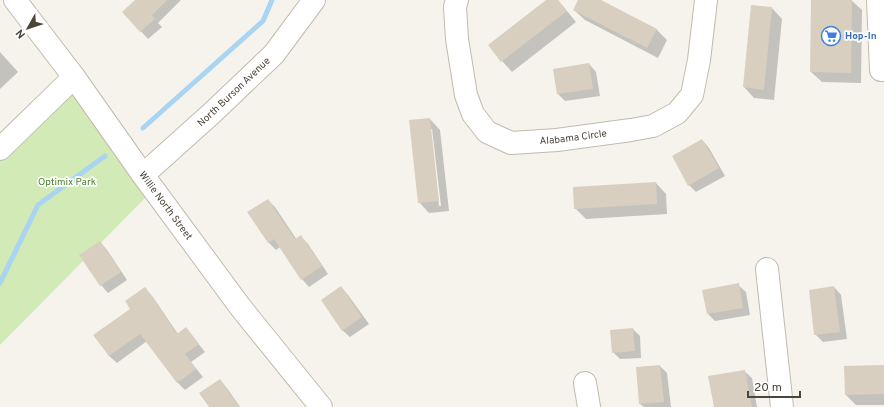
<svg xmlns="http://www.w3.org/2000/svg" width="884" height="407" font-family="Overpass,sans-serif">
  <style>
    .green { fill: #d2eab5 }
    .shadow { fill: #0003; fill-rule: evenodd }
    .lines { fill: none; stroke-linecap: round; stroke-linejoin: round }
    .stream { stroke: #a9d4f2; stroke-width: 5 }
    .building { fill: #d8cfc1 }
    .minor-casing { stroke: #c2bbae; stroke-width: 24 }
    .minor { stroke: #fff; stroke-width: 22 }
    .labels { text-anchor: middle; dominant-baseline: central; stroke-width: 3.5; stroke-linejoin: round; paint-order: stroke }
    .shop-label { font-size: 10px; font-weight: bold; fill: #366cbe; stroke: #fff; text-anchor: start }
    .street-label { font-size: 10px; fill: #4b4439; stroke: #fff }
    .park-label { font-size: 10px; fill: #4a7f2a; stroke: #fff }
  </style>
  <rect width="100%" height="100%" fill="#f6f3ec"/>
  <path class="green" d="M74,77L154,189L0,345V149Z"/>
  <path class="shadow" d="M137,0H181L158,23L162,27L148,39L123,12Z
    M547,0H558L576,22L512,72L502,61L489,45Z
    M579,0H599L656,29L667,40L658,58L585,20L574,10Z
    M812,0H851L862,10L861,83L822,82L811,72Z
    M772,8L782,19L774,100L754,98L744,87Z
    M0,52L18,72L0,89Z
    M589,64L596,72L600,96L565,101L558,94Z
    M430,119L440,130L449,211L429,213L419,202ZM430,129H432L441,206H439Z
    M702,140L709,148L725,176L696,192L689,185Z
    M656,183L666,194L667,214L586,219L575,208Z
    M268,200L275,207L297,240L301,237L308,244L328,274L309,287L302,279L280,247L276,250L269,243L249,213Z
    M100,242L107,250L127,280L108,293L101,285L81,255Z
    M738,285L746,292L750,315L715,321L708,314Z
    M341,287L348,295L369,324L350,337L342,330Z
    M834,287L841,295L847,339L823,342L815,334Z
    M145,288L152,296L178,334L186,328L205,352L191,362L203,377L185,390L178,383L147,341L117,363L109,356L95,335L132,309Z
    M633,329L640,336L641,358L620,359L613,352Z
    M660,366L667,373L671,407H644L640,404Z
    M884,366V405H856L846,395Z
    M744,371L752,378L757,407H715Z
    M220,380L227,388L240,407H210Z"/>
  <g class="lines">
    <path class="stream" d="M143,128L263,21L272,0
      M0,283L38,205L105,156"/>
  </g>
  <path class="building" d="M135,0H167L152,15L155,19L140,32L122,12Z
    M546,0H558L567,11L501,62L488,45Z
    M578,0H601L657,29L647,48L573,10Z
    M811,0H852L851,73L810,72Z
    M751,5L772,7L764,90L743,87Z
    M589,63L593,89L557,94L553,69Z
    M430,118L439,201L418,203L409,120Z
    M702,139L719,168L688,186L672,156Z
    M656,182L657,204L574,209L573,187Z
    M268,199L295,239L301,235L322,266L301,280L274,239L268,243L247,212Z
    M100,241L121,272L100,286L79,255Z
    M739,283L743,308L707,314L702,290Z
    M341,286L362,317L342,331L321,300Z
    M834,286L840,332L814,335L809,290Z
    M145,287L177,334L186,327L199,344L185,354L196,369L177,383L140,334L109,356L93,335L130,309L125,301Z
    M633,328L635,351L612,353L610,330Z
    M660,365L664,402L639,404L636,367Z
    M884,365V394L845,395L844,366Z
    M745,370L752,407H714L708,376Z
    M220,379L239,407H209L199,393Z"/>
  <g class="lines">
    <defs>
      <g id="minor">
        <path id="s1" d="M15,0L74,77L143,175L241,308L321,407"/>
        <path id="s2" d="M457,0L455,7L457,39L466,95L473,114L487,132L511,143L557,140L631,130L653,126L677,113L692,95L699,60L706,0"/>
        <path d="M878,0L881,70H884"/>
        <path d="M0,149L74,77"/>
        <path id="s3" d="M143,175L212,113L274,54L314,0"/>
        <path d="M767,269L782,407"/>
        <path d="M585,383L589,407"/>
      </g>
    </defs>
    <use href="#minor" class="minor-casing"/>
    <use href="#minor" class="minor"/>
  </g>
  <defs>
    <symbol id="supermarket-ring" viewBox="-11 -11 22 22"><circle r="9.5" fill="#fff" stroke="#3f7fe0" stroke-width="1.5"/><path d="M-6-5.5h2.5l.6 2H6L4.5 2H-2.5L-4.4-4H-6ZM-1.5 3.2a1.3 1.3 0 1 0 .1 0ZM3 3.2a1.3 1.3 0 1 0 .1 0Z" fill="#3f7fe0"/></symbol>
  </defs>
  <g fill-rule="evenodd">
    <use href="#supermarket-ring" x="820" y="25" width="22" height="22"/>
  </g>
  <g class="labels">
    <g class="shop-label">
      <text x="845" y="36">Hop-In</text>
    </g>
    <g class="street-label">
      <text stroke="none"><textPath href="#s3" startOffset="123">North Burson Avenue</textPath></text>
      <text stroke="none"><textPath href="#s2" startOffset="228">Alabama Circle</textPath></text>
      <text stroke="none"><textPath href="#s1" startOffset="255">Willie North Street</textPath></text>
    </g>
    <g class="park-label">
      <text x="67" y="182">Optimix Park</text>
    </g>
  </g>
  <g transform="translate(28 28) rotate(231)" stroke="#ffffff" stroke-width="3" paint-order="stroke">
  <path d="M0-3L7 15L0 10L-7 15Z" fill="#4b4439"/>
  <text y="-6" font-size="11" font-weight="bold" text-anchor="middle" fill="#4b4439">N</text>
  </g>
  <path d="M748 391v6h52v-6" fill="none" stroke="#4b4439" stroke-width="2"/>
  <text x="754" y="391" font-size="12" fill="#4b4439" stroke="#ffffff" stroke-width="3" paint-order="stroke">20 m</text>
</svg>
